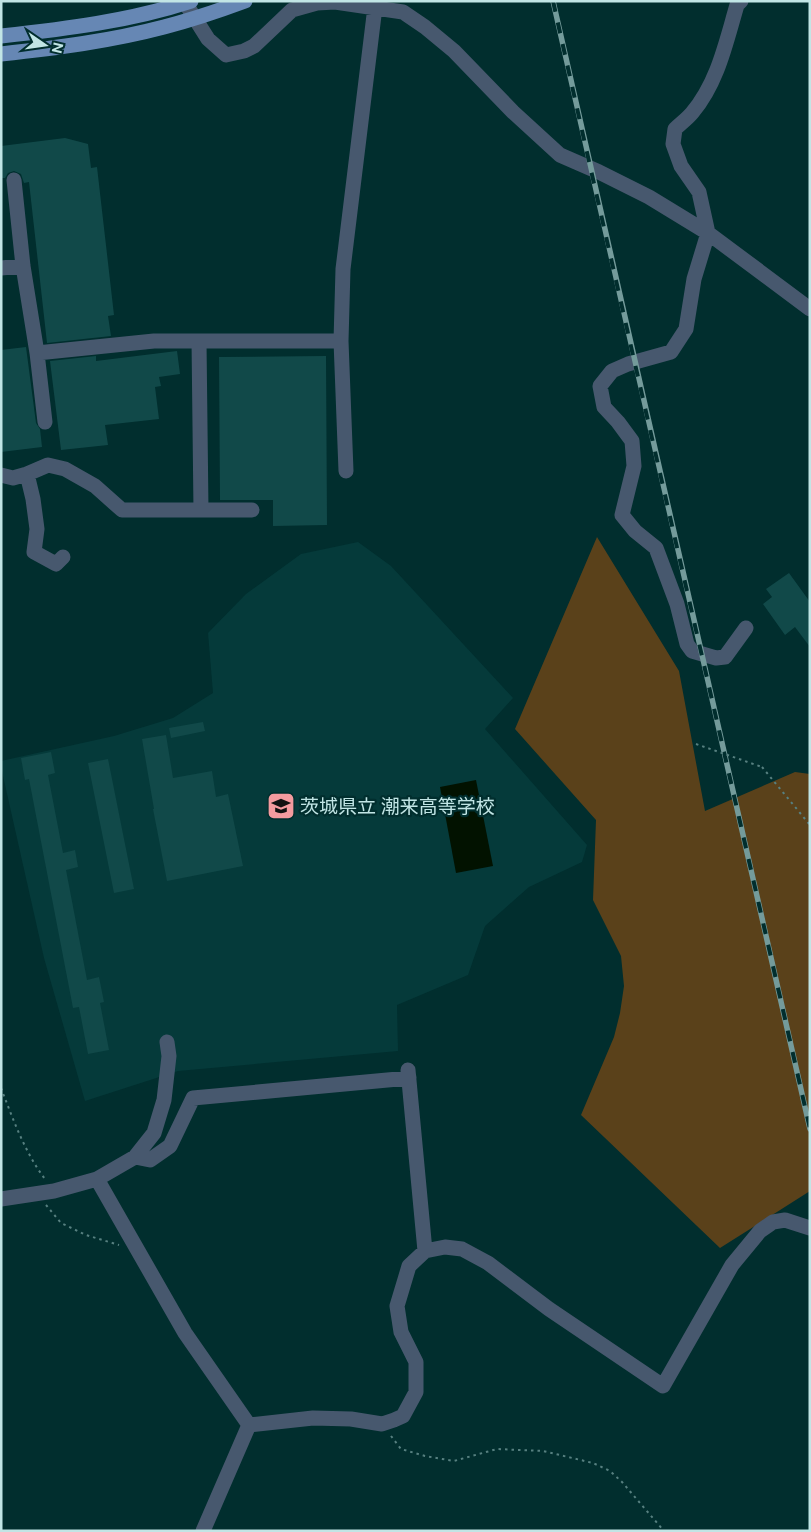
<svg xmlns="http://www.w3.org/2000/svg" width="811" height="1532" font-family="Figtree,'Noto Sans JP',sans-serif">
  <style>
    .built { fill: #053a3a }
    .green { fill: #5a411a }
    .water { fill: #021200 }
    .building { fill: #114949 }
    .lines { fill: none; stroke-linecap: round; stroke-linejoin: round }
    .path { stroke: #578080; stroke-width: 2; stroke-dasharray: 2.5 4; stroke-linecap: butt }
    .minor { stroke: #47586e; stroke-width: 15 }
    .major { stroke: #6687b4; stroke-width: 15 }
    .rail-casing { stroke: #749b9b; stroke-width: 5.5 }
    .rail { stroke: #012e2e; stroke-width: 4; stroke-dasharray: 11; stroke-linecap: butt }
    .path-bridge { stroke: #578080; stroke-width: 2; stroke-dasharray: 2.5 4; stroke-linecap: butt }
    .labels { text-anchor: middle; dominant-baseline: central; stroke-width: 4.5; stroke-linejoin: round; paint-order: stroke }
    .poi-label { font-size: 19px; fill: #c1e5e5; stroke: #012e2e; text-anchor: start }
  </style>
  <rect width="100%" height="100%" fill="#012e2e"/>
  <path class="built" d="M358,542L391,566L513,698L485,729L587,845L582,862L529,887L485,926L468,975L397,1005L398,1051L178,1071L85,1101L44,958L1,767V761L114,736L173,718L213,693L208,633L246,594L301,554Z"/>
  <path class="green" d="M597,537L679,671L705,811L795,772L810,774V1191L720,1248L581,1115L614,1037L620,1013L624,986L621,956L593,900L596,820L515,729Z"/>
  <path class="water" d="M476,780L493,866L456,873L440,787Z"/>
  <path class="building" d="M65,138L88,144L91,168L97,167L114,315L108,316L111,336L47,343L29,182L24,183L21,174L14,171L8,173L5,178H1V146Z
    M26,347L36,423L40,429L42,447L1,452V350Z
    M177,351L180,374L159,377L161,386L155,387L159,419L105,425L108,445L61,450L50,361L96,356V361Z
    M326,356L327,525L273,526V500H220L219,357Z
    M789,573L810,602V647L795,627L785,635L763,604L772,597L766,589Z
    M203,722L205,731L171,738L169,728Z
    M166,735L173,778L212,771L216,797L228,794L243,866L167,881L153,809H154L142,739Z
    M51,752L55,773L48,775L63,853L75,850L78,867L66,870L87,980L99,977L104,1002L100,1003L109,1050L88,1054L79,1007L73,1008L29,779L25,780L21,758Z
    M108,759L134,889L114,893L88,763Z"/>
  <g class="lines">
    <path class="path" d="M762,767L810,825
      M1,1088C13,1119 25,1153 45,1179
      M46,1205L61,1223L86,1235L119,1245
      M391,1436L401,1449L425,1456L454,1461L497,1449L543,1451L593,1463L610,1471L622,1482L664,1531"/>
    <path class="minor" d="M184,1L208,39L226,55L244,51L254,46L292,10L317,3L335,2L403,12L425,27L454,51L513,112L560,155L599,172L649,197L708,233L810,309
      M741,1L737,5C726,42 718,82 692,113C687,119 680,124 675,129L673,144L681,166L699,192L708,233L694,279L686,329L671,352L628,364L612,371L600,386L604,407L618,422L632,441L634,466L622,515L635,531L656,548L677,604L687,644L692,651L716,658L725,657L746,628
      M14,180L23,266L37,353L45,422
      M1,268L23,266
      M199,341L201,510
      M37,353L154,341H341
      M346,471L341,341L343,269L375,7
      M27,474L33,499L37,529L34,552L56,564L63,557
      M1,475L13,478L27,474L48,465L65,469L95,486L122,510H252
      M408,1070L425,1251
      M135,1157L150,1160L170,1146L193,1098L409,1078
      M97,1179L185,1333L249,1425L203,1531
      M1,1199L54,1191L97,1179L135,1157L154,1133L164,1100L169,1056L167,1042
      M249,1425L313,1418L351,1419L382,1424L394,1420L403,1416L416,1392V1362L401,1332L397,1306L409,1266L425,1251L445,1247L462,1249L488,1263L549,1309L663,1386L732,1265L760,1231L773,1222L785,1220L810,1228"/>
    <path class="major" d="M1,36C65,29 130,21 191,1
      M1,54C56,48 111,41 164,27C191,20 218,11 245,1"/>
    <defs>
      <path id="rail" d="M553,1C637,378 725,753 810,1129"/>
    </defs>
    <use href="#rail" class="rail-casing"/>
    <use href="#rail" class="rail"/>
    <path class="path-bridge" d="M696,744L762,767"/>
  </g>
  <defs>
    <symbol id="school-square" viewBox="-11 -11 22 22"><rect x="-9" y="-9" width="18" height="18" rx="4" fill="#f49b9f" stroke="#012e2e"/><path d="M0-5L7-2L0 1L-7-2ZM-4 1L0 2.5L4 1V4Q0 6-4 4Z" fill="#111"/></symbol>
  </defs>
  <g fill-rule="evenodd">
    <use href="#school-square" x="265" y="790" width="32" height="32"/>
  </g>
  <g class="labels">
    <g class="poi-label">
      <text x="300" y="806">茨城県立 潮来高等学校</text>
    </g>
  </g>
  <rect width="811" height="1532" fill="none" stroke="#c1e5e5" stroke-width="5"/>
  <g transform="translate(45 45) rotate(103)" stroke="#012e2e" stroke-width="4" paint-order="stroke">
  <path d="M0-4L9 19L0 12L-9 19Z" fill="#c1e5e5"/>
  <text y="-8" font-size="14" font-weight="bold" text-anchor="middle" fill="#c1e5e5">N</text>
  </g>
</svg>
